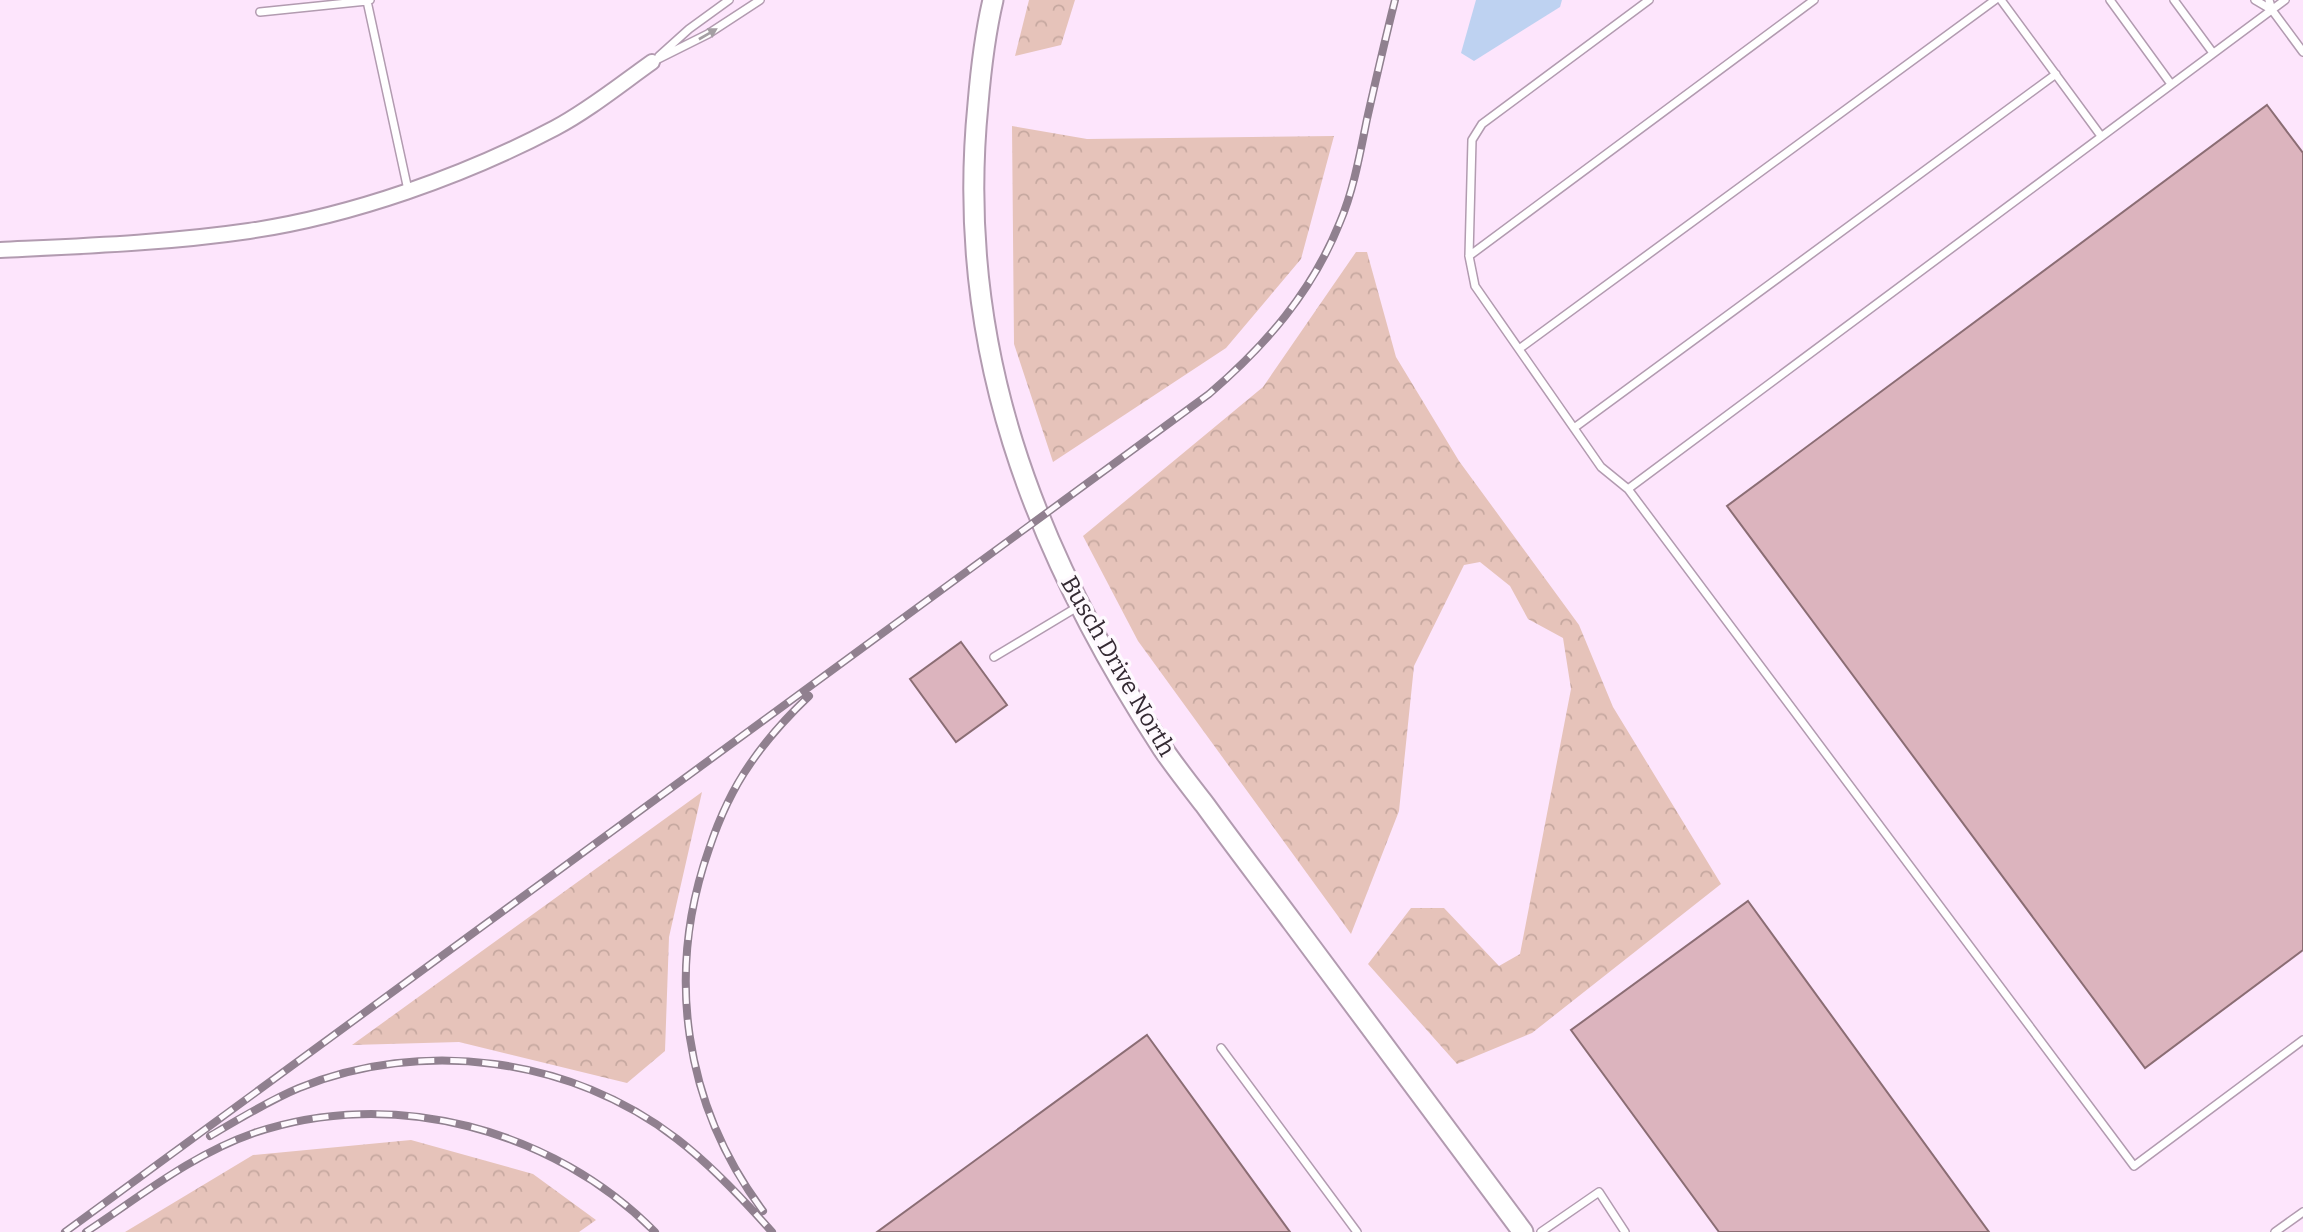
<svg xmlns="http://www.w3.org/2000/svg" width="2303" height="1232" font-family="Bitter,serif">
  <style>
    .forest { fill: url(#forest-crowns) }
    .water { fill: #bed2f1 }
    .building { fill: #dcb4be; stroke: #8b6d74; stroke-width: 2 }
    .lines { fill: none; stroke-linecap: round; stroke-linejoin: round }
    .lane-casing { stroke: #b29bb0; stroke-width: 10 }
    .street-casing { stroke: #b29bb0; stroke-width: 18 }
    .secondary-casing { stroke: #b29bb0; stroke-width: 23 }
    .lane { stroke: #fff; stroke-width: 7 }
    .street { stroke: #fff; stroke-width: 14 }
    .secondary { stroke: #fff; stroke-width: 19 }
    .rail-casing { stroke: #90808f; stroke-width: 8 }
    .rail { stroke: #fef9fe; stroke-width: 5; stroke-dasharray: 16; stroke-linecap: butt }
    .oneway { fill: #a49fa3 }
    .labels { text-anchor: middle; dominant-baseline: central; stroke-width: 7; stroke-linejoin: round; paint-order: stroke }
    .street-label { font-size: 24px; fill: #342a33; stroke: #fef9fe }
  </style>
  <defs>
    <pattern id="forest-crowns" width="20" height="18" patternUnits="userSpaceOnUse" patternTransform="scale(1.75)"><rect width="20" height="18" fill="#e6c3ba"/><path d="M2 6a3 3 0 1 1 6 0M12 15a3 3 0 1 1 6 0" fill="none" stroke="#c6a8a0"/></pattern>
  </defs>
  <rect width="100%" height="100%" fill="#fde5fc"/>
  <path class="forest" d="M1029,0H1075L1061,45L1015,56Z
    M1012,126L1087,139L1334,136L1301,259L1226,348L1053,462L1014,344Z
    M1356,252H1367L1396,357L1459,461L1579,625L1613,707L1721,884L1532,1033L1457,1064L1368,964L1411,908H1444L1499,966L1520,954L1571,689L1563,638L1528,619L1510,586L1480,562L1464,565L1414,666L1399,811L1351,934L1138,641L1083,536L1263,387Z
    M702,792L669,937L665,1051L627,1083L459,1042L352,1045Z
    M411,1140L533,1174L596,1220L579,1232H125L253,1155Z"/>
  <path class="water" d="M1476,0H1562L1560,7L1474,61L1461,53Z"/>
  <path class="building" d="M2267,105L2303,153V950L2145,1068L1727,506Z
    M961,642L1007,705L956,742L910,679Z
    M1748,901L1989,1232H1719L1571,1030Z
    M1147,1035L1290,1232H877Z"/>
  <g class="lines">
    <defs>
      <path id="lane" d="M370,0L367,1L408,190
        M2001,0L2101,136
        M2110,0L2171,84
        M2174,0L2213,53
        M2255,0L2272,10
        M2269,0L2272,10L2303,52
        M2285,0L1628,489L2134,1166L2303,1040
        M260,12L367,1
        M659,56L689,29L729,0
        M652,62L708,34L760,0
        M1469,256L1814,0
        M1519,349L1995,0
        M1574,428L2056,74
        M1628,489L1601,467L1475,286L1469,256L1472,140L1482,124L1649,0
        M994,657L1079,606
        M1221,1048L1357,1232
        M1541,1232L1599,1192L1625,1232
        M2275,1232L2303,1212"/>
      <path id="street" d="M0,250C83,246 167,243 249,231C351,216 464,176 555,128C589,110 621,84 652,62"/>
      <path id="secondary" d="M993,0C985,34 981,68 978,104C954,346 1033,549 1163,749C1176,768 1191,787 1205,805C1234,845 1264,884 1293,923C1369,1026 1446,1129 1523,1232"/>
    </defs>
    <use href="#lane" class="lane-casing"/>
    <use href="#street" class="street-casing"/>
    <use href="#secondary" class="secondary-casing"/>
    <use href="#lane" class="lane"/>
    <use href="#street" class="street"/>
    <use href="#secondary" class="secondary"/>
    <defs>
      <path id="rail" d="M210,1136C239,1119 268,1101 299,1088C422,1038 571,1057 677,1139C712,1166 743,1199 772,1232
        M763,1211C684,1105 665,974 709,849C719,819 732,790 750,764C767,739 787,717 809,696
        M65,1232L1209,394C1266,345 1312,292 1340,222C1354,189 1360,153 1367,119C1376,79 1385,40 1395,0
        M86,1232C141,1196 191,1155 254,1133C392,1086 554,1129 655,1232"/>
    </defs>
    <use href="#rail" class="rail-casing"/>
    <use href="#rail" class="rail"/>
  </g>
  <defs><path id="oneway-solid" d="M-6-.8H1V-3.2L6.5 0L1 3.2V.8H-6Z" transform="scale(1.75)"/></defs>
  <use class="oneway" href="#oneway-solid" transform="translate(708 34) rotate(-30)"/>
  <g class="labels">
    <g class="street-label">
      <text transform="translate(1118 666) rotate(60)">Busch Drive North</text>
    </g>
  </g>
</svg>
